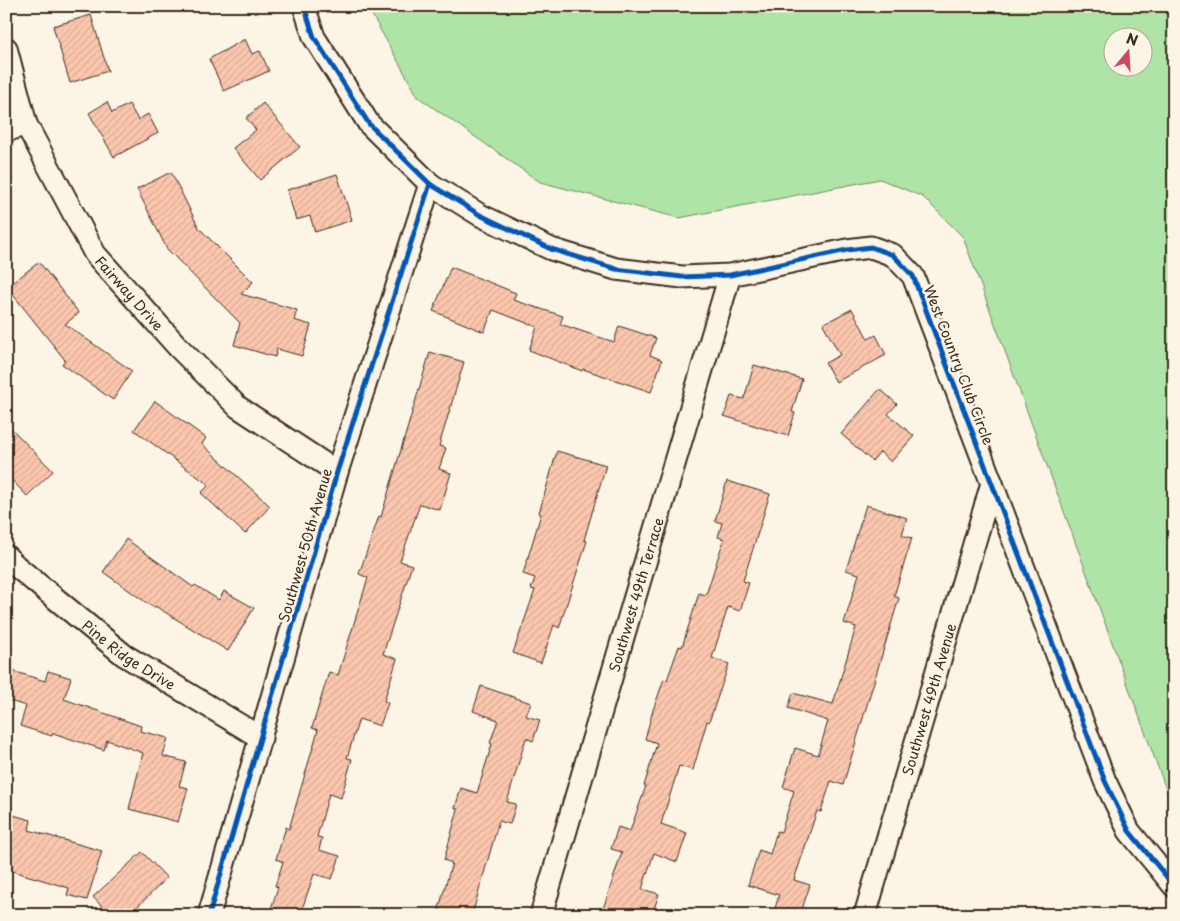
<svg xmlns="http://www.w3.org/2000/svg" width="1180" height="921" font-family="'Playpen Sans',sans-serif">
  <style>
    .grass { fill: #aee4a6; stroke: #748762; fill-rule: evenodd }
    .building { fill: url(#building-hatch); stroke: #3b2a1e }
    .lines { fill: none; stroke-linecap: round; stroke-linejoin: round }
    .minor-casing { stroke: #3b2a1e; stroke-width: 25 }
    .minor { stroke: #fcf5e5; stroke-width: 21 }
    .cycleway-casing { stroke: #fcf5e5; stroke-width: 8 }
    .cycleway { stroke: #0057b8; stroke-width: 5 }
    .labels { text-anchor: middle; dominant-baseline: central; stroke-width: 5; stroke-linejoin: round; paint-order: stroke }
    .street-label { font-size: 14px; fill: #3b2a1e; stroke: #fcf5e5 }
  </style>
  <defs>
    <pattern id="building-hatch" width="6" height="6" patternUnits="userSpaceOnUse" patternTransform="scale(1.25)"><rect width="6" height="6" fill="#fcc7ae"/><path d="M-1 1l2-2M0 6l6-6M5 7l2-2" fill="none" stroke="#d9ab95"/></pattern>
  </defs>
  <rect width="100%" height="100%" fill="#fcf5e5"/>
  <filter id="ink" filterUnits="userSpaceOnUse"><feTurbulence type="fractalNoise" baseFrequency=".02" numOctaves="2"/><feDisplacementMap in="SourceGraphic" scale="10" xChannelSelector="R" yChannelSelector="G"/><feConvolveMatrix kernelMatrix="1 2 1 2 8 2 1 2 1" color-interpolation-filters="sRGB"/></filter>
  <g filter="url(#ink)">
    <path class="grass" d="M367,6H1174V803L1170,800L963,237L923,197L880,179L679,218L540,182L418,97ZM1112,38H1142V68H1112Z"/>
    <path class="building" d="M91,15L108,71L70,83L53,26Z
      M245,39L252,54L260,51L269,71L224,91L209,59Z
      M107,102L112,113L129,104L138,120L148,114L158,133L114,157L89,113Z
      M263,103L300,147L260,180L233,148L256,130L246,118Z
      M171,172L199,228L253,282L241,294L297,310L294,320L311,325L302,356L277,349L275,357L234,345L240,323L167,249L137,189Z
      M337,174L352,220L315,232L310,216L296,220L287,190Z
      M39,262L79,313L65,324L132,371L113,400L62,364L65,360L7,287Z
      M451,267L516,293L513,300L563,316L560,324L614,342L619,326L656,338L650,355L662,360L651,392L583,369L582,371L529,350L537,327L493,310L484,332L433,311Z
      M852,309L868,339L876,335L886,355L836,382L825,363L840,355L823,324Z
      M430,352L464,362L439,446L446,448L439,469L451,473L440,510L420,504L400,561L412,565L383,654L397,659L384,701L388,703L380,726L359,719L347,758L352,759L341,798L329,794L317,837L322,838L319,850L340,856L332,879L314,874L300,915H269L278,887L275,886L283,862L276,859L286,827L289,829L318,730L312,728L329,672L338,675L368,578L359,574L379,516L381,517Z
      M754,365L802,379L792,412L795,413L788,436L724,416L731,396L744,399Z
      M880,389L897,404L888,414L914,436L891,462L880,452L872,461L841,434Z
      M155,401L206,438L202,444L270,506L245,534L201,493L209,485L134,430Z
      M6,423L53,471L27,496L6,474Z
      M557,451L606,465L584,540L587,541L559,628L554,625L541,663L513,653L535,590L531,589L535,578L523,574L541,514L539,513Z
      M727,481L770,494L743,581L749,583L740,611L728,607L712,658L729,664L709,722L707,721L693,770L679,766L661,824L687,833L677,862L654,853L642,889L659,894L652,915H601L622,852L611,849L618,827L630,831L646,786H644L657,743L645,739L653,710L664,679L667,680L679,646L682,647L699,593L706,595L724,539L718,537L722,523L715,521Z
      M866,505L907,518L902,535L912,538L894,596L899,598L843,785L831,781L821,812L817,811L794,880L810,885L800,915H773L779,895L748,885L759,850L770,854L777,831L781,832L794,791L783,787L795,748L818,755L828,721L788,708L793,693L833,704L856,627L844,623L859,574L846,570Z
      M126,539L193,587L195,585L219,600L224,591L254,608L228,651L155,606L154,608L103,572Z
      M6,669L45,681L48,671L71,678L64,699L141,726L140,731L168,738L163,756L186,762L179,786L188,788L178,822L129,809L143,753L107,740L104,750L53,733L52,736L20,726L26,706L6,700Z
      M481,686L531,703L526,716L540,720L533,741L526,738L507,802L516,804L510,824L499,821L472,915H437L452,863L444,860L458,809L455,808L461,788L477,793L492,744L490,743L498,720L473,711Z
      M6,813L31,820L29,830L102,851L87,900L67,895L69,888L6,869Z
      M142,852L167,878L129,915H110L93,897Z"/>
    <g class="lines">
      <defs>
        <g id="minor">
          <path d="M304,6L314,37L369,124L430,184L480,215L551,249L616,269L682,277L730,275L847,250L871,247L893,255L913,276L1105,781L1129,831L1174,886"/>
          <path id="s1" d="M6,48L26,124L95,254L178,347L238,407L337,472"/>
          <path d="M6,131L26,124"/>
          <path id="s2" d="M6,556L16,566L124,655L261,738"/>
          <path d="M209,915L337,472L430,184"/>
          <path id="s3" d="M541,915L730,275"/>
          <path id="s4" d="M865,915L992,483"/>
        </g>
      </defs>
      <use href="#minor" class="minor-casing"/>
      <use href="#minor" class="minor"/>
      <defs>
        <path id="cycleway" d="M304,6L314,37L369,124L430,184L480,215L551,249L616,269L682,277L730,275L847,250L871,247L893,255L913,276L1105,781L1129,831L1174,886
          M209,915L337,472L430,184"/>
      </defs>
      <use href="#cycleway" class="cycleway-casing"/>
      <use href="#cycleway" class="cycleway"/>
    </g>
  </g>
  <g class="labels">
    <g class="street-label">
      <text stroke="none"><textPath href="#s1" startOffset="278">Fairway Drive</textPath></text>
      <text transform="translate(959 365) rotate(69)">West Country Club Circle</text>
      <text transform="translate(305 545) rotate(-74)">Southwest 50th Avenue</text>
      <text stroke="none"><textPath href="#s3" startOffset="334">Southwest 49th Terrace</textPath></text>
      <text stroke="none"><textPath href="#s2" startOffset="158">Pine Ridge Drive</textPath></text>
      <text stroke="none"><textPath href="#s4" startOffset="225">Southwest 49th Avenue</textPath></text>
    </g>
  </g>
  <rect width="1180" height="921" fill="none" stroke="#fcf5e5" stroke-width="25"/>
  <rect x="12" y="12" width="1155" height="896" fill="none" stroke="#3b2a1e" stroke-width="2" filter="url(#ink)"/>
  <g transform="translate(1128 52) rotate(18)"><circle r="24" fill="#fcf5e5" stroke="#afa495"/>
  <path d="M0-4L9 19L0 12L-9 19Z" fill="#d1495b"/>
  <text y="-8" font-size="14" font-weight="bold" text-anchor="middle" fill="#3b2a1e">N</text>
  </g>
</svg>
